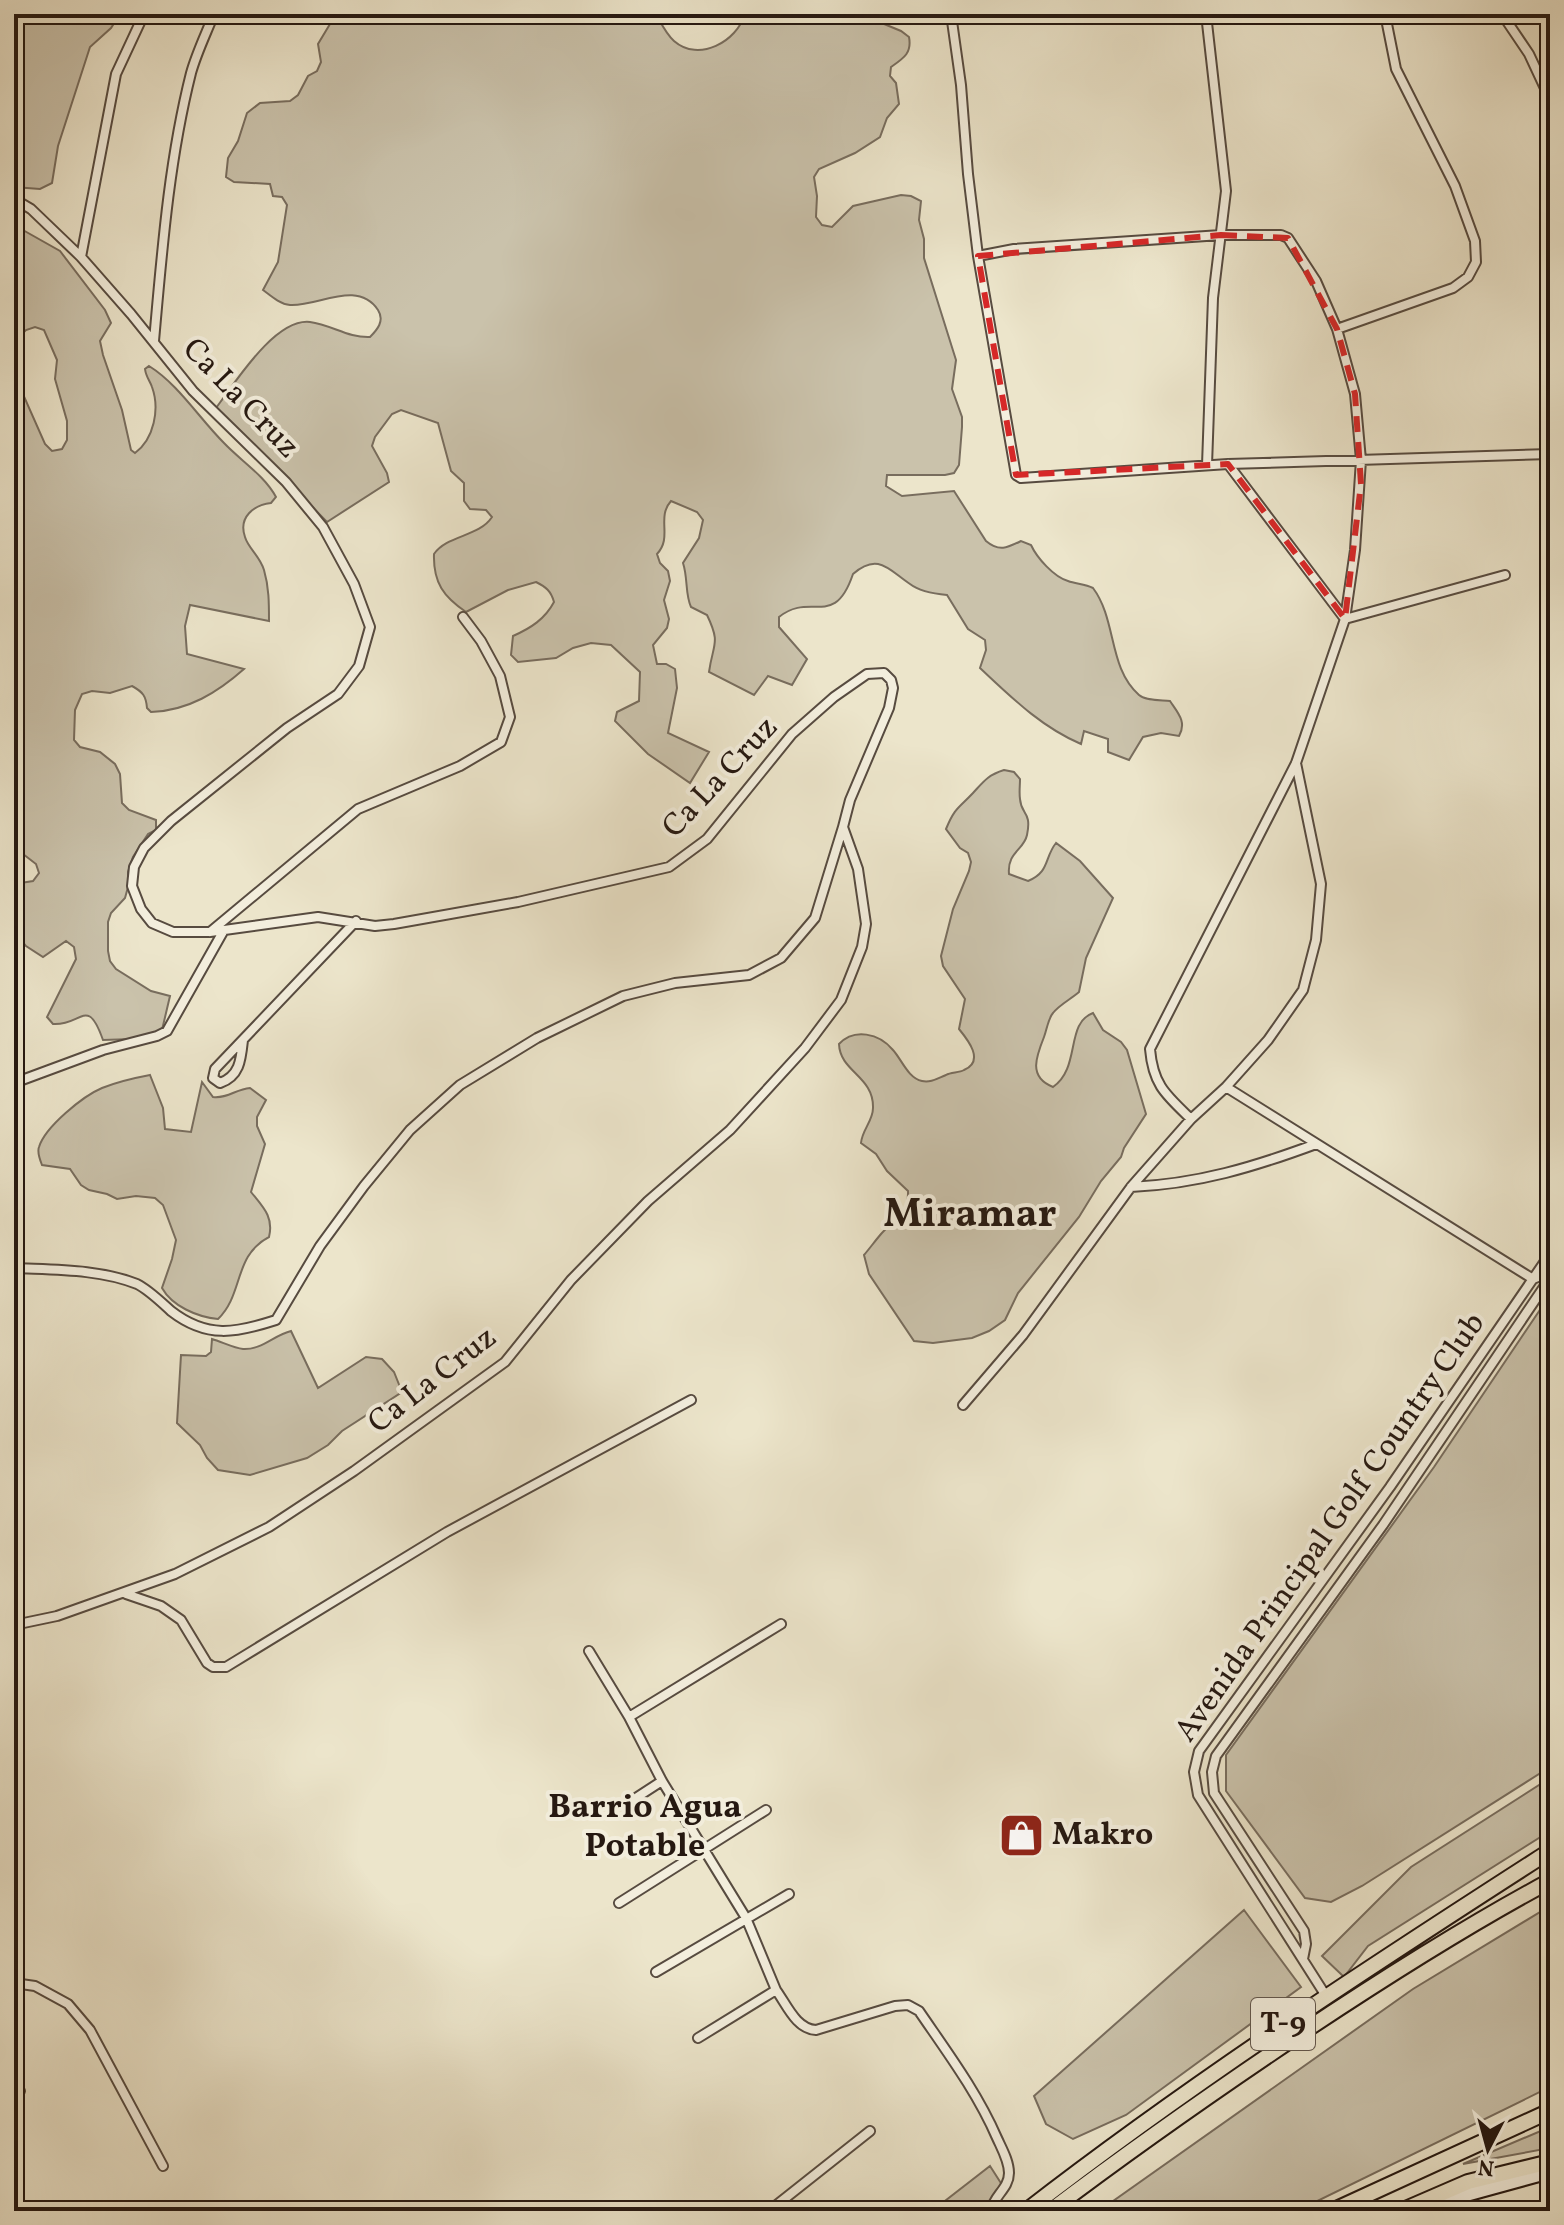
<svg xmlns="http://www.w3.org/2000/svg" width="1564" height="2225" font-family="Vollkorn,serif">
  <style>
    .green { fill: #cac2ab; stroke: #786d5e; stroke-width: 2 }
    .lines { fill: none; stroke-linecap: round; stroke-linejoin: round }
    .minor-casing { stroke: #574b40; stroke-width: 12 }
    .secondary-casing { stroke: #251811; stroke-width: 16 }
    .trunk-casing { stroke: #251811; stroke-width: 18 }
    .minor { stroke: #f3eedd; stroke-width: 8 }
    .secondary { stroke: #f3eedd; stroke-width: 12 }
    .trunk { stroke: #ece5cb; stroke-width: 14 }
    .marked { fill: none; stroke: #d62828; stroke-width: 6; stroke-dasharray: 16 10; stroke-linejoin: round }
    .labels { text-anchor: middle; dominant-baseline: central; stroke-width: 8; stroke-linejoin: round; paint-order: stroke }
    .shield { fill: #f3eedd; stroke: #63584e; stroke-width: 2 }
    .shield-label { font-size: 30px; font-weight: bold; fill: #251811 }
    .street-label { font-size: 32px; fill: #251811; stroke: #f3eedd }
    .poi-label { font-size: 32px; font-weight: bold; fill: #251811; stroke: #f3eedd; text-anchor: start }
    .neighbourhood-label { font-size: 34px; font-weight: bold; fill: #251811; stroke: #f3eedd }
    .district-label { font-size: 40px; font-weight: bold; fill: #251811; stroke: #f3eedd }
  </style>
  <rect width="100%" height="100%" fill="#ece5cb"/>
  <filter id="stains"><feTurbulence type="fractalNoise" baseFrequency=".0025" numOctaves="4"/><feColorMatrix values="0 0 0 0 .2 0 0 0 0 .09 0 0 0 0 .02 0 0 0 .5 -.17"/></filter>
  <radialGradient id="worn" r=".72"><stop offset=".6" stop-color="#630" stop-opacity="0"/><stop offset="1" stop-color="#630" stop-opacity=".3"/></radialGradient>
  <path class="green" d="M16,14H120L111,28L90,47L58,146L52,183L40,189L14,187V21Z
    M336,14H656C661,23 666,34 674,41C699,63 737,41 745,14H860L901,31L909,37C912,53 904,58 891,67L890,76L896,83L899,104L887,118L880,137L855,153L819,169L814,177L817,196L816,217L822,225L832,227L853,206L901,195L911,196L921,201L919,220L924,239V258L956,360L952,389L962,417V427L959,465L954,473L945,475H887L886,486L902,496L954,491L986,541C999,552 1007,548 1021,541L1031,545C1037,558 1054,577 1068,581C1076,584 1085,584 1093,588C1117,620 1108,668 1139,695C1146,701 1161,700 1170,701C1178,713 1187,722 1179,736L1161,733L1143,737L1129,760L1108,752V739L1084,731L1081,744C1041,727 1011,697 980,668L986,650L985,640L968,629L947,595C936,594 919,591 910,584C889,570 878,552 853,574C834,630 811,591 779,617V627L807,659L792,685L768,676L754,695L709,672C713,643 721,644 707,615L691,607C685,594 688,578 683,563L699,538L703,520L697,512L671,501C656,518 673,537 657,554L660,563L668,571L670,581L664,600L669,619L667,628L653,645L657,664H666L675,669L677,688L668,733L709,752L690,783L648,754L615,721L617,712L639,701L640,672L611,645L591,643L573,648L556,658L518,662L511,655L513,636C531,628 545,619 554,602C551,591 546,587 536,582L508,590L466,612C444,597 433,583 434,554C447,535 479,537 492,517L486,510L470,509L464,501V483L451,471L438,423L401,410L392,414L375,437L372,446L387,473L389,482L327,522L216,408C235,383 275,318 310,322C332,325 348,338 370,337C377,330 385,321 378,310C357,279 318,307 290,305C280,304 271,296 263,290L278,262L287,205L282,197L273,196L270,184L234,182L226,177L228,158L238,141L247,113L260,103L290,101L298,95L308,76L317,71L321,62L318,44Z
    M14,225L60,251L105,310L111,323L100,341L103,355L122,410L131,450L135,453C154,439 160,409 152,387C150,381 146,377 145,369L149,366C178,384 199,418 224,443C241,461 264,475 276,497L271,503C254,505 238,517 245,537C248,548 260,556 264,570C269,587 269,603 269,621L190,605L185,626L187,654L244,669C218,692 188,711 151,712L147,708C146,696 143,692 132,686L110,693L92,691L82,694L75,710L74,740L80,747L100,752L115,764L120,774L122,803L129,810L156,820V830L148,834L133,857L128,872V887L125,898L111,913L108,922V951L110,961L116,969L151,991L170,996L162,1030L133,1039L103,1040C87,995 82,1026 53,1024L47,1017L76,959L74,947L66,941L43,957L26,946L14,931V884L33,881L39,873L36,864L14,847V357L18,383L45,444L52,451L62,449L67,440V421L55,379L57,360L44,330L35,327L26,330L14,342Z
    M1004,770L1014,772L1020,779C1020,786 1019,792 1020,799C1021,815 1032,811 1027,835C1024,850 1007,852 1009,874L1028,881C1050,872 1044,858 1056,843L1080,861L1113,898L1086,958L1079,992C1071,999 1059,1005 1053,1013C1048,1019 1047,1029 1044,1037C1036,1057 1028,1077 1053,1087C1081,1068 1065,1023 1093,1013L1103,1030L1121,1042L1127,1050L1146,1114L1124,1148L1121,1157L1101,1181L1079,1217L1018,1293L1005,1320L989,1331L972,1338L933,1343L914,1341L869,1274L864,1255C870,1248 875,1241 881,1234C894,1219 909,1213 908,1191L887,1171L876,1154L861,1143C862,1130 873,1121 873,1108C874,1076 840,1072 839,1044C854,1028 879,1033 893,1050C902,1060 908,1078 922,1081C931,1083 938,1078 946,1075C951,1072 959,1073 964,1070C985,1061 968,1040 959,1029L965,999L943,966L941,956L953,909L969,871L971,862L968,853L960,848L946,829C955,807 959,808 973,793C984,781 988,775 1004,770Z
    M150,1075L163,1108L165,1129L191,1132L202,1082L213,1097C227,1099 236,1089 250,1088L266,1100L257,1117V1126L265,1144L251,1192C263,1207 274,1217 269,1237C233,1256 244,1294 218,1319C197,1317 172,1306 162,1288L172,1259L176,1240L163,1205L155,1198L136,1196L117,1199L107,1194L89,1190L81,1185L70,1169L42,1165C40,1160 37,1152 39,1147C45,1127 83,1096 102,1088C117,1082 134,1078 150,1075Z
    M1550,1295V1767L1362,1886L1331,1902L1305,1898L1226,1791V1755L1434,1467Z
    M291,1331L318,1388L366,1357L382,1359L394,1372L402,1392L342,1431L328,1445L307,1458L250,1475L218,1470L207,1458L200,1445L177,1423L181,1355L206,1356L211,1352L212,1339C222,1342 234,1348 243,1349C262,1350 274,1335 291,1331Z
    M1550,1778V1831L1368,1946L1344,1977L1322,1956L1411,1867Z
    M1550,1906V2087L1297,2211H1099L1413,1989Z
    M1244,1910L1301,1987L1126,2115L1073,2139L1046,2124L1034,2096Z
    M1550,2127V2148L1463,2164Z
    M990,2166L1006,2191L983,2211H932Z"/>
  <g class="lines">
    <defs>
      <path id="minor" d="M951,14L961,85L968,174L978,256L1016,475L1021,478L1228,464L1550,454
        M1206,14L1226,191L1213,298L1207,465
        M1502,14L1529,54L1550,99
        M14,199L31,209L81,257L131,314L193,391L286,482L323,527L354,584L370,627L359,666L338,694L287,728L171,821L144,848L134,867L132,886L141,909L152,923L173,932H210L318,917L375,926L394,924L518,902L669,867L707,839L792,734L834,697L867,674L884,673L891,680L893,688L889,708L850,800L843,827L858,869L866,924L862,947L841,1000L805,1048L730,1130L648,1201L571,1280L505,1362L354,1471L269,1527L175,1574L57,1616L14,1625
        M978,256L1014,249L1221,235H1281L1288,238L1316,281L1337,329
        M81,257L116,74L144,14
        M154,341C162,251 169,160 191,73C196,55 204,38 211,21
        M1228,464L1345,619L1505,575
        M1296,763L1321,884L1316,940L1303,990L1268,1040L1226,1087L1191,1119C1166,1095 1153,1085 1150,1049L1296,763L1345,619L1355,550L1361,460L1355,394L1337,329L1453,288L1468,277L1476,262L1475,241L1455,186L1396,69L1385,14
        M210,932L358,809L460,766L501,742L510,717L500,676L481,641L463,617
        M243,1040C241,1059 240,1076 220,1083L213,1078L215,1069L356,921
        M14,1087L22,1080L103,1050L157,1036L167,1031L224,930
        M1226,1087L1533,1279L1550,1272
        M1131,1187C1198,1184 1254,1167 1316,1144
        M14,1268C55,1270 99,1269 137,1284C149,1290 161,1302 171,1311C207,1339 236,1333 276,1320L320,1246L364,1186L410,1130L460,1085L537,1038L623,996L675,983L749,975L781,958L815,918L843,827
        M963,1405L1023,1335L1131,1187L1191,1119
        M126,1594L161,1606L181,1620L207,1663L213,1667H226L447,1532L691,1400
        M589,1651L629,1717L662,1781L746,1918L776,1990L698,2038
        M629,1717L781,1624
        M625,1805L662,1781
        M619,1903L766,1810
        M1303,1959L1306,1944L1304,1931L1214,1793L1212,1772L1216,1756L1383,1525L1550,1278
        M656,1972L789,1894
        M14,1983L35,1986L68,2004L90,2030L163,2166
        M776,1990C787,2005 796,2029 816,2030L895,2006L908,2005L919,2011C947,2052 977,2092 997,2138C1002,2149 1009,2161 1009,2173C1009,2189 993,2196 991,2211
        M1326,1996L1198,1795L1194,1772L1199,1751L1390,1487L1550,1254
        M14,2083L20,2091
        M14,2204L19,2211
        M769,2211L870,2131"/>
      <path id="secondary" d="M1426,2206L1550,2172"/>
      <path id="trunk" d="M1026,2211C1194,2081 1371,1966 1550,1851
        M1050,2211C1132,2149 1215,2091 1300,2034C1381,1980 1464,1927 1550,1881
        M1332,2211L1550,2111
        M1401,2211L1468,2182L1550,2162"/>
    </defs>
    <use href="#minor" class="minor-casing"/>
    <use href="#secondary" class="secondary-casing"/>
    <use href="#trunk" class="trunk-casing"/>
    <use href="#minor" class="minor"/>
    <use href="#secondary" class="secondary"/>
    <use href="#trunk" class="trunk"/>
  </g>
  <path class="marked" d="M1221,235L1288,238L1337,329L1355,394L1361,484L1345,619L1228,464L1016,475L978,256Z"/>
  <defs>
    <symbol id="shop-square" viewBox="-11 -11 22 22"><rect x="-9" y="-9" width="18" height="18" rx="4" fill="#8f2418" stroke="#f3eedd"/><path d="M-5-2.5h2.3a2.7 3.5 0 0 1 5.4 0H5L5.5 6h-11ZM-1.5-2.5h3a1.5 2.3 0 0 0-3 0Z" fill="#fff"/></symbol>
  </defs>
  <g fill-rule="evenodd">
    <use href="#shop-square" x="996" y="1810" width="51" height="51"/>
  </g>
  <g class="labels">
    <rect class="shield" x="1251" y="1998" width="64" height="52" rx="6"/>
    <g class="shield-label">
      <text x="1283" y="2024">T-9</text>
    </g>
    <g class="street-label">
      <text transform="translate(240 399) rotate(46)">Ca La Cruz</text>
      <text transform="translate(721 778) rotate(-47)">Ca La Cruz</text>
      <text transform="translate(433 1381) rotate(-38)">Ca La Cruz</text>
      <text transform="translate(1331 1528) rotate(-55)">Avenida Principal Golf Country Club</text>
    </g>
    <g class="poi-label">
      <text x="1052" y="1836">Makro</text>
    </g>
    <g class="neighbourhood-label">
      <text x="645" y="1808">Barrio Agua<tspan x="645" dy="39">Potable</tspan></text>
    </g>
    <g class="district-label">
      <text x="970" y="1216">Miramar</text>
    </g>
  </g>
  <rect width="1564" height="2225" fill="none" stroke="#ece5cb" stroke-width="48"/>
  <rect x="16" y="16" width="1532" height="2193" fill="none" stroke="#251811" stroke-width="4"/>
  <rect x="24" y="24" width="1516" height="2177" fill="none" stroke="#251811" stroke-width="2"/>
  <g transform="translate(1488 2149) rotate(186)" stroke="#f3eedd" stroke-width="6" paint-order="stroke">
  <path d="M0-6L14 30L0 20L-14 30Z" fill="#251811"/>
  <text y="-12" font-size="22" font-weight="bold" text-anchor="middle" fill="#251811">N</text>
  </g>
  <rect width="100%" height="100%" filter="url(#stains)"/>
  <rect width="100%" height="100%" fill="url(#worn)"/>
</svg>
